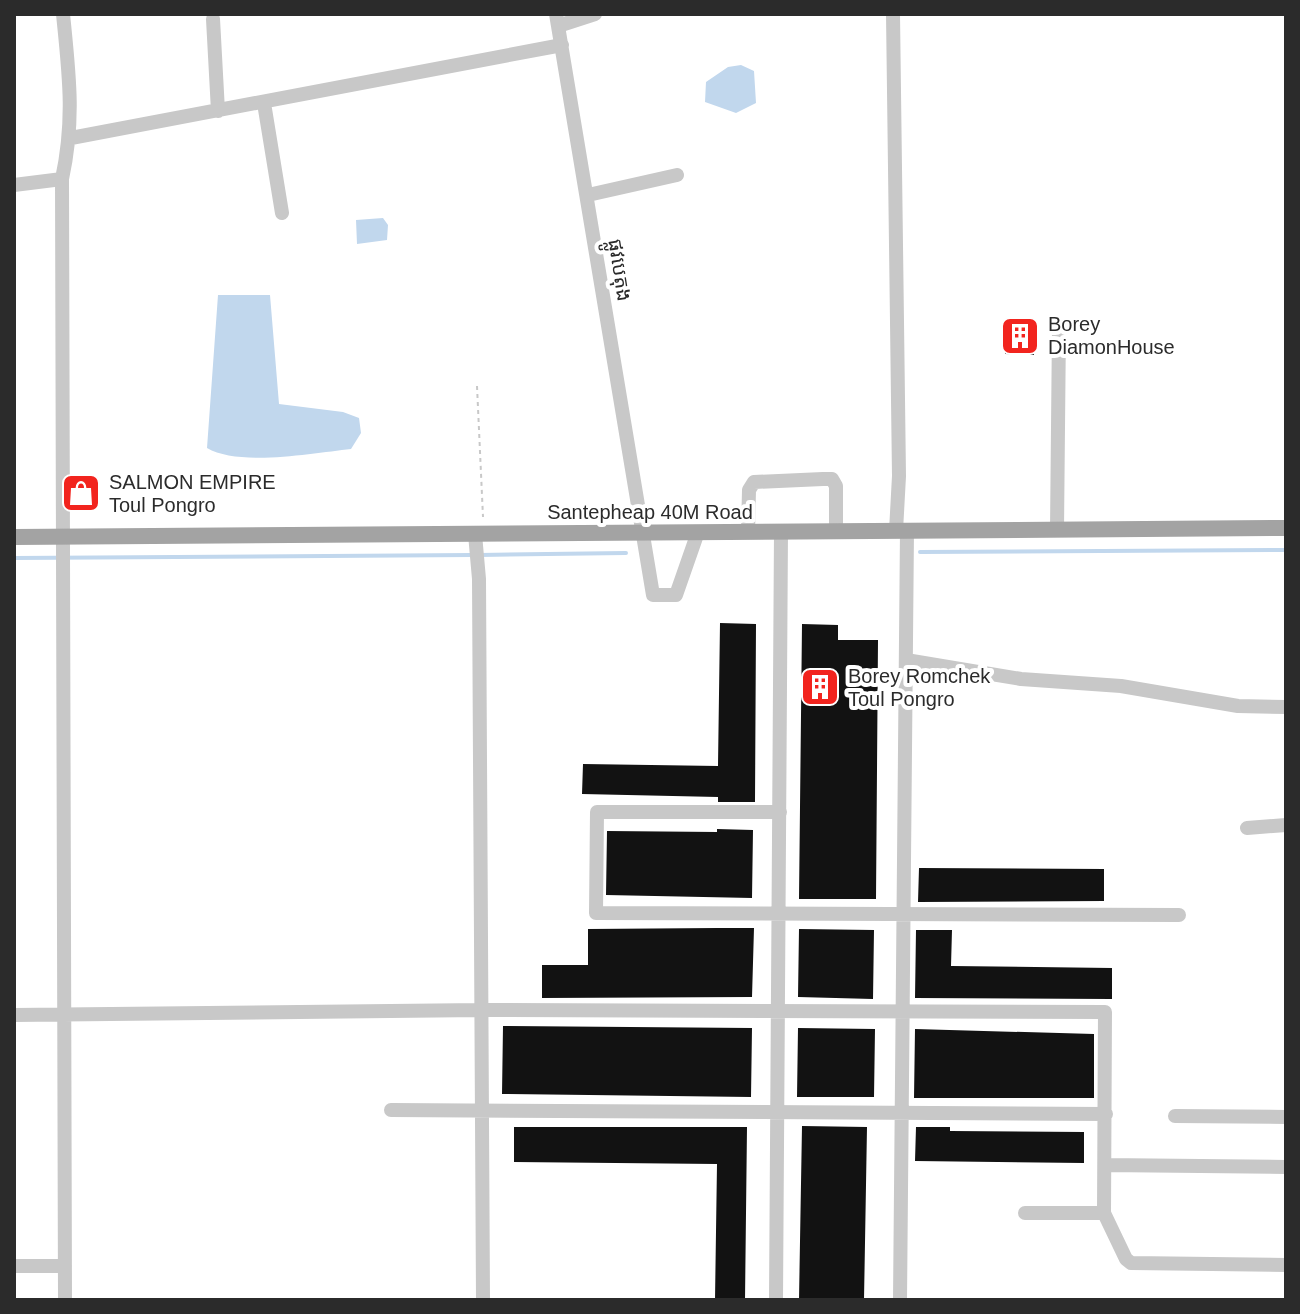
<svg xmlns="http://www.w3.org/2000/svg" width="1300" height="1314" font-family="Helvetica,'Noto Sans Khmer',sans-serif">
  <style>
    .water { fill: #c1d7ed }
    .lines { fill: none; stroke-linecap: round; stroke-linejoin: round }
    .stream { stroke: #c1d7ed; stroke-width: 4 }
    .building { fill: #121212 }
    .path { stroke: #c8c8c8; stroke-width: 2; stroke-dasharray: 4 4; stroke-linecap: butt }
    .minor { stroke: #c8c8c8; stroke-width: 14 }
    .major { stroke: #a3a3a3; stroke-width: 16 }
    .labels { text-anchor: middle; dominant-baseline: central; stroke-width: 8; stroke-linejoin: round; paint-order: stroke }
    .street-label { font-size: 20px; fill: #2b2b2b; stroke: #fff }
    .poi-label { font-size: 20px; fill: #2b2b2b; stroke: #fff; text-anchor: start }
  </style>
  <rect width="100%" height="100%" fill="#fff"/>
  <path class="water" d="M741,65L754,71L756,103L736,113L705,102L706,82L728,67Z
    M383,218L388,225L387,240L357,244L356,220Z
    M218,295H270L279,404L343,412L359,418L361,433L351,449C314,453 239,467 207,448Z"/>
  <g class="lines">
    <path class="stream" d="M920,552L1286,550
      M480,555L626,553
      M14,558L472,555"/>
  </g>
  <path class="building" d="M1006,318H1034V355L1005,354Z
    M720,623L756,624L755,802H718V797L582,794L583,764L718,766Z
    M802,624L838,625V640H878L876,899H799Z
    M717,829L753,830L752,898L606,895L607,831L717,832Z
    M919,868L1104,869V901L918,902Z
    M717,928H754L752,997L542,998V965H588V929Z
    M799,929L874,930L873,999L798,997Z
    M916,930H952L951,966L1112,968V999L915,998Z
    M503,1026L752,1028L751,1097L502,1094Z
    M798,1028L875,1029L874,1097H797Z
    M915,1029L1094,1034V1098H914Z
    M802,1126L867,1127L864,1300H799Z
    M514,1127H747L745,1300H715L717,1164L514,1162Z
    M916,1127H950V1131L1084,1132V1163L915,1161Z"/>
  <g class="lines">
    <path class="path" d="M477,386L483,517"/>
    <path class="minor" d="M63,14C69,74 75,119 62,179L65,1300
      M556,14L653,595H676L698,532
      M893,14L899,476L896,531
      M213,19L218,111
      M558,26L595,14
      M264,103L282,213
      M71,138L562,45
      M14,185L62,179
      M588,195L677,175
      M1057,530L1059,326
      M748,532L749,490L754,482L823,479H832L836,486V531
      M475,534L479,579L483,1300
      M906,660L1021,679L1121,686L1238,706L1286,707
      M780,812H597L596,913L1179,915
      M1247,828L1286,825
      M14,1015L481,1010L1105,1012L1104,1213L1126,1259L1131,1263L1286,1265
      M391,1110L1106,1114
      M1175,1116L1286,1117
      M1105,1165L1286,1167
      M1025,1213H1104
      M14,1266H65
      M776,1300L781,531
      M900,1300L907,530"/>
    <path class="major" d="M14,537L1286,528"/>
  </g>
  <defs>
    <symbol id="building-square" viewBox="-11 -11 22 22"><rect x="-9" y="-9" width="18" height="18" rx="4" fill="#f2241e" stroke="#fff"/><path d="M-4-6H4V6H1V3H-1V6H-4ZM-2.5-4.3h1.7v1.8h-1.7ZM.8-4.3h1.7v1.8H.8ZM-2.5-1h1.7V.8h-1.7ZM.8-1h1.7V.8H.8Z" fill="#fff"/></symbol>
    <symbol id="shop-square" viewBox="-11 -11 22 22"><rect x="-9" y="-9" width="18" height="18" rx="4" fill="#f2241e" stroke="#fff"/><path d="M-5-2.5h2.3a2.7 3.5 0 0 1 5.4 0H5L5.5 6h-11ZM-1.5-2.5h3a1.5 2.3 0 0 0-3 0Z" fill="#fff"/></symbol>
  </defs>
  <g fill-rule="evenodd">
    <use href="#building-square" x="998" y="314" width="44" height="44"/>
    <use href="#shop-square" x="59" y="471" width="44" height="44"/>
    <use href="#building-square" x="798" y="665" width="44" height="44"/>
  </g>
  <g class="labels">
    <g class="street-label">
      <text transform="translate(620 270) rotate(81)">ផ្លូវបេតុង</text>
      <text x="650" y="512">Santepheap 40M Road</text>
    </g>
    <g class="poi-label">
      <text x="1048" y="324">Borey<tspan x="1048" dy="23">DiamonHouse</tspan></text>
      <text x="109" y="482">SALMON EMPIRE<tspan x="109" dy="23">Toul Pongro</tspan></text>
      <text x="848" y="676">Borey Romchek<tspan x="848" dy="23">Toul Pongro</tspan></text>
    </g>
  </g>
  <rect width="1300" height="1314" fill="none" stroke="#2b2b2b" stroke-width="32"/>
</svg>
